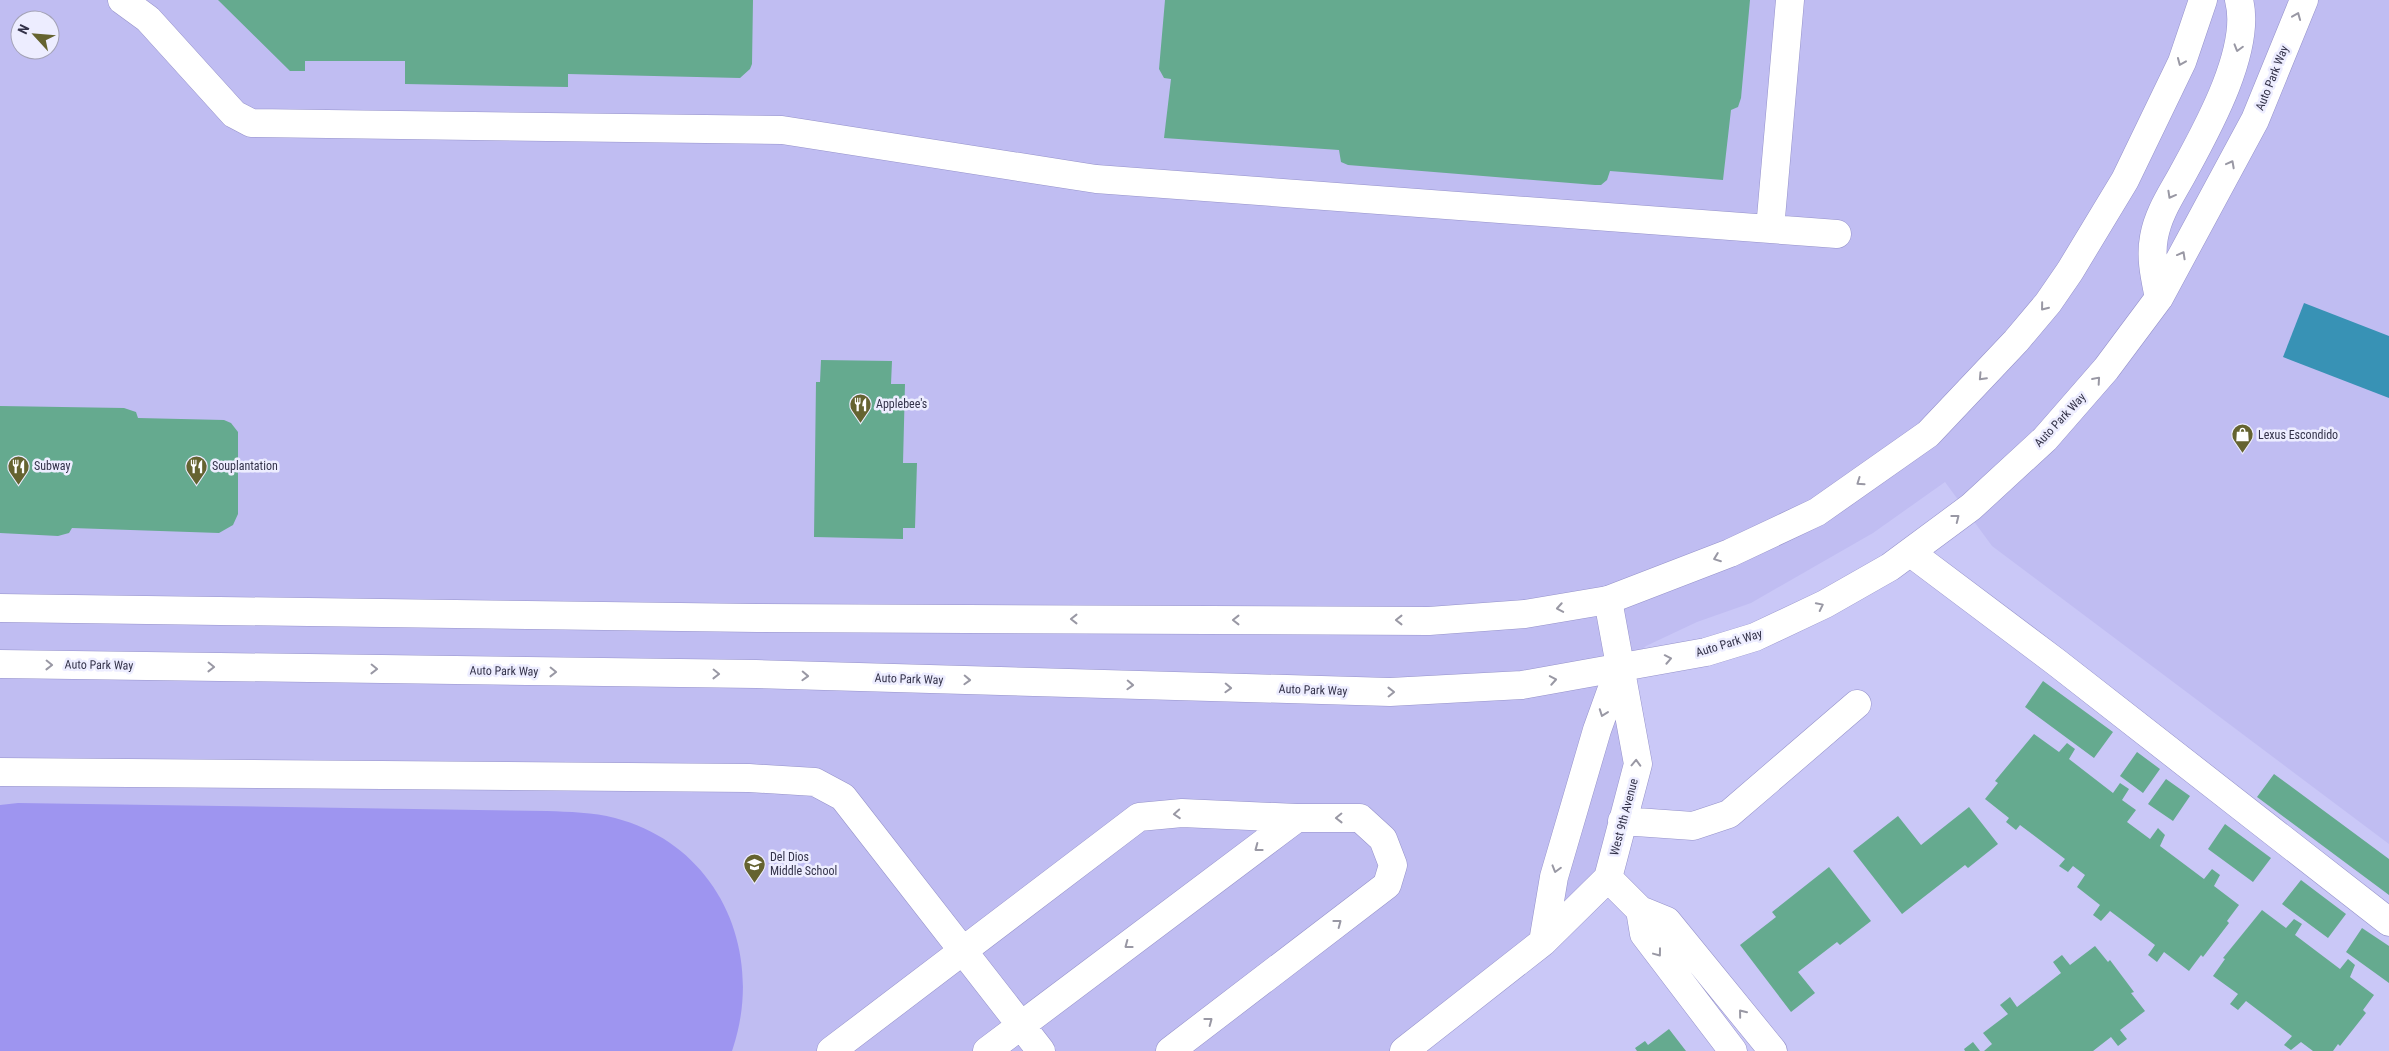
<svg xmlns="http://www.w3.org/2000/svg" width="2389" height="1051" font-family="'Roboto Condensed',sans-serif">
  <style>
    .built { fill: #c0bdf2; fill-rule: evenodd }
    .green { fill: #9e95f0 }
    .water { fill: #3892b5 }
    .building { fill: #65aa8f }
    .lines { fill: none; stroke-linecap: round; stroke-linejoin: round }
    .minor-casing { stroke: #9592ca; stroke-width: 29 }
    .major-casing { stroke: #9592ca; stroke-width: 29 }
    .minor { stroke: #fff; stroke-width: 28 }
    .major { stroke: #fff; stroke-width: 28 }
    .oneway { stroke: #9998a4 }
    .labels { text-anchor: middle; dominant-baseline: central; stroke-width: 5; stroke-linejoin: round; paint-order: stroke }
    .street-label { font-size: 12px; fill: #333249; stroke: #ededff }
    .poi-label { font-size: 12px; fill: #333249; stroke: #ededff; text-anchor: start }
  </style>
  <rect width="100%" height="100%" fill="#cac8f7"/>
  <path class="built" d="M0,0H2389V844L1992,546L1945,482L1873,533L1751,603L1697,622L1646,646L1620,667L1630,727L1608,878L1404,1051H0ZM20,20H50V50H20Z"/>
  <path class="green" d="M18,803L547,811C569,812 593,812 615,818C718,845 765,950 733,1048L732,1051H0V805Z"/>
  <path class="water" d="M2304,303L2389,336V398L2283,357Z"/>
  <path class="building" d="M218,0H753L752,64L750,69L740,78L568,74V87L405,84V61H305V71H290Z
    M1165,0H1750L1741,98L1738,107L1731,110L1723,180L1610,171L1607,180L1601,185H1595L1348,165L1341,162L1339,150L1164,138L1171,79L1164,78L1159,69Z
    M821,360L892,361L891,384H905L903,463H917L915,528H903V539L814,537L816,382H820Z
    M0,406L124,408L136,412L138,418L224,420L231,423L238,432V514L233,525L219,533L72,528L69,533L58,536L0,533Z
    M2043,681L2113,732L2094,758L2025,707Z
    M2034,734L2059,752L2067,743L2075,749L2069,759L2113,793L2120,783L2129,789L2122,800L2136,810L2127,822L2150,839L2158,828L2165,835L2160,846L2204,879L2212,869L2220,875L2214,886L2239,905L2227,921L2229,923L2203,957L2201,955L2189,971L2164,952L2157,962L2148,955L2155,945L2110,911L2101,921L2093,915L2100,905L2077,887L2085,875L2073,866L2068,872L2059,866L2065,859L2020,825L2016,830L2006,822L2009,818L1985,799L1998,783L1995,781Z
    M2137,752L2160,769L2143,793L2120,776Z
    M2274,774L2389,859V895L2257,797Z
    M2166,779L2190,796L2173,821L2148,804Z
    M1969,807L1998,844L1968,868L1965,865L1902,914L1853,851L1898,816L1921,845Z
    M2225,824L2271,858L2253,882L2208,849Z
    M1829,867L1871,921L1840,945L1837,942L1798,972L1815,993L1791,1012L1740,945L1776,917L1772,912Z
    M2301,880L2346,914L2328,938L2282,904Z
    M2262,910L2286,928L2294,919L2302,924L2295,935L2340,969L2348,959L2355,965L2350,977L2374,995L2363,1010L2366,1013L2340,1046L2338,1044L2333,1051H2313L2301,1042L2291,1050L2284,1045L2292,1036L2246,1001L2238,1010L2230,1004L2238,994L2213,976L2225,959L2223,958Z
    M2362,928L2389,946V983L2346,952Z
    M2095,946L2108,962L2110,960L2134,992L2131,993L2145,1011L2120,1030L2127,1039L2118,1046L2111,1037L2093,1051H1984L1992,1044L1983,1033L2008,1014L2000,1005L2010,997L2017,1007L2061,973L2053,962L2062,955L2070,965Z
    M1669,1029L1686,1051H1637L1635,1048L1645,1041L1648,1045Z
    M1973,1042L1980,1051H1965L1964,1049Z"/>
  <g class="lines">
    <defs>
      <path id="minor" d="M122,0L148,19L234,114L251,123L782,130L1096,179L1837,234
        M1770,229L1790,0
        M1911,553L2056,662L2389,922
        M0,772L749,778L815,782L843,797L1041,1051
        M1622,821L1693,826L1729,814L1857,704
        M1608,878L1640,910L1667,921L1773,1051
        M1640,910L1644,934L1733,1051
        M1543,942L1554,877L1597,730L1619,669
        M831,1051L1139,817L1182,813L1297,818H1360L1383,839L1393,865L1387,885L1170,1051
        M987,1051L1297,818
        M1404,1051L1543,942L1608,878L1638,764L1608,600"/>
      <path id="major" d="M2159,298C2155,278 2150,258 2154,237C2158,214 2171,195 2182,175C2206,131 2252,50 2239,0
        M0,608L757,618L1429,621L1525,614L1608,600L1730,553L1817,512L1928,434L2016,341L2048,303L2070,271L2125,180L2182,62L2203,0
        M0,664L756,674L1390,692L1522,685L1706,652L1755,637L1825,604L1890,567L1971,507L2045,439L2106,369L2159,298L2255,120L2304,0"/>
    </defs>
    <use href="#minor" class="minor-casing"/>
    <use href="#major" class="major-casing"/>
    <use href="#minor" class="minor"/>
    <use href="#major" class="major"/>
  </g>
  <defs><path id="oneway-chevron" d="M-2-3.5L2.5 0L-2 3.5" fill="none" stroke-width="1.6" stroke-linecap="round" stroke-linejoin="round" transform="scale(1.25)"/></defs>
  <g class="oneway">
    <use href="#oneway-chevron" transform="translate(2297 16) rotate(-68)"/>
    <use href="#oneway-chevron" transform="translate(2238 48) rotate(106)"/>
    <use href="#oneway-chevron" transform="translate(2181 62) rotate(113)"/>
    <use href="#oneway-chevron" transform="translate(2231 164) rotate(-62)"/>
    <use href="#oneway-chevron" transform="translate(2171 195) rotate(119)"/>
    <use href="#oneway-chevron" transform="translate(2182 255) rotate(-61)"/>
    <use href="#oneway-chevron" transform="translate(2044 307) rotate(129)"/>
    <use href="#oneway-chevron" transform="translate(1982 377) rotate(133)"/>
    <use href="#oneway-chevron" transform="translate(2097 380) rotate(-49)"/>
    <use href="#oneway-chevron" transform="translate(1860 482) rotate(145)"/>
    <use href="#oneway-chevron" transform="translate(1956 518) rotate(-38)"/>
    <use href="#oneway-chevron" transform="translate(1717 558) rotate(159)"/>
    <use href="#oneway-chevron" transform="translate(1820 606) rotate(-26)"/>
    <use href="#oneway-chevron" transform="translate(1560 608) rotate(170)"/>
    <use href="#oneway-chevron" transform="translate(1074 619) rotate(-180)"/>
    <use href="#oneway-chevron" transform="translate(1236 620) rotate(-180)"/>
    <use href="#oneway-chevron" transform="translate(1399 620) rotate(-180)"/>
    <use href="#oneway-chevron" transform="translate(1668 659) rotate(-11)"/>
    <use href="#oneway-chevron" transform="translate(49 665) rotate(1)"/>
    <use href="#oneway-chevron" transform="translate(211 667) rotate(1)"/>
    <use href="#oneway-chevron" transform="translate(374 669) rotate(1)"/>
    <use href="#oneway-chevron" transform="translate(553 672) rotate(1)"/>
    <use href="#oneway-chevron" transform="translate(716 674) rotate(1)"/>
    <use href="#oneway-chevron" transform="translate(805 676) rotate(2)"/>
    <use href="#oneway-chevron" transform="translate(967 680) rotate(2)"/>
    <use href="#oneway-chevron" transform="translate(1553 680) rotate(-10)"/>
    <use href="#oneway-chevron" transform="translate(1130 685) rotate(2)"/>
    <use href="#oneway-chevron" transform="translate(1228 688) rotate(2)"/>
    <use href="#oneway-chevron" transform="translate(1391 692) rotate(-1)"/>
    <use href="#oneway-chevron" transform="translate(1603 713) rotate(110)"/>
    <use href="#oneway-chevron" transform="translate(1636 763) rotate(-88)"/>
    <use href="#oneway-chevron" transform="translate(1177 814) rotate(176)"/>
    <use href="#oneway-chevron" transform="translate(1339 818) rotate(179)"/>
    <use href="#oneway-chevron" transform="translate(1258 848) rotate(143)"/>
    <use href="#oneway-chevron" transform="translate(1556 869) rotate(106)"/>
    <use href="#oneway-chevron" transform="translate(1338 923) rotate(-37)"/>
    <use href="#oneway-chevron" transform="translate(1128 945) rotate(143)"/>
    <use href="#oneway-chevron" transform="translate(1658 953) rotate(53)"/>
    <use href="#oneway-chevron" transform="translate(1742 1013) rotate(-129)"/>
    <use href="#oneway-chevron" transform="translate(1209 1021) rotate(-37)"/>
  </g>
  <defs>
    <symbol id="restaurant-pin" viewBox="-11 -11 22 30"><path d="M0 17L-7.5 6A9.5 9.5 0 1 1 7.5 6Z" fill="#656330" stroke="#ededff"/><path d="M-5-6h1v4h1v-4h1v4h1v-4h1v5L-1.5 .5V6h-2V.5L-5-1ZM5-6V6H3V1.5H1.5Q1.5-4 5-6Z" fill="#fff"/></symbol>
    <symbol id="shop-pin" viewBox="-11 -11 22 30"><path d="M0 17L-7.5 6A9.5 9.5 0 1 1 7.5 6Z" fill="#656330" stroke="#ededff"/><path d="M-5-2.5h2.3a2.7 3.5 0 0 1 5.4 0H5L5.5 6h-11ZM-1.5-2.5h3a1.5 2.3 0 0 0-3 0Z" fill="#fff"/></symbol>
    <symbol id="school-pin" viewBox="-11 -11 22 30"><path d="M0 17L-7.5 6A9.5 9.5 0 1 1 7.5 6Z" fill="#656330" stroke="#ededff"/><path d="M0-5L7-2L0 1L-7-2ZM-4 1L0 2.5L4 1V4Q0 6-4 4Z" fill="#fff"/></symbol>
  </defs>
  <g fill-rule="evenodd">
    <use href="#restaurant-pin" x="848" y="392" width="25" height="34"/>
    <use href="#shop-pin" x="2230" y="422" width="25" height="34"/>
    <use href="#restaurant-pin" x="6" y="454" width="25" height="34"/>
    <use href="#restaurant-pin" x="184" y="454" width="25" height="34"/>
    <use href="#school-pin" x="742" y="852" width="25" height="34"/>
  </g>
  <g class="labels">
    <g class="street-label">
      <text transform="translate(2272 78) rotate(-68)">Auto Park Way</text>
      <text transform="translate(2060 420) rotate(-47)">Auto Park Way</text>
      <text transform="translate(1729 643) rotate(-17)">Auto Park Way</text>
      <text transform="translate(99 665) rotate(1)">Auto Park Way</text>
      <text transform="translate(504 671) rotate(1)">Auto Park Way</text>
      <text transform="translate(909 679) rotate(2)">Auto Park Way</text>
      <text transform="translate(1313 690) rotate(2)">Auto Park Way</text>
      <text transform="translate(1624 817) rotate(-75)">West 9th Avenue</text>
    </g>
    <g class="poi-label">
      <text x="876" y="404">Applebee's</text>
      <text x="2258" y="435">Lexus Escondido</text>
      <text x="34" y="466">Subway</text>
      <text x="212" y="466">Souplantation</text>
      <text x="770" y="857">Del Dios<tspan x="770" dy="14">Middle School</tspan></text>
    </g>
  </g>
  <g transform="translate(35 35) rotate(296)"><circle r="24" fill="#ededff" stroke="#a3a2b6"/>
  <path d="M0-4L9 19L0 12L-9 19Z" fill="#656330"/>
  <text y="-8" font-size="14" font-weight="bold" text-anchor="middle" fill="#333249">N</text>
  </g>
</svg>
